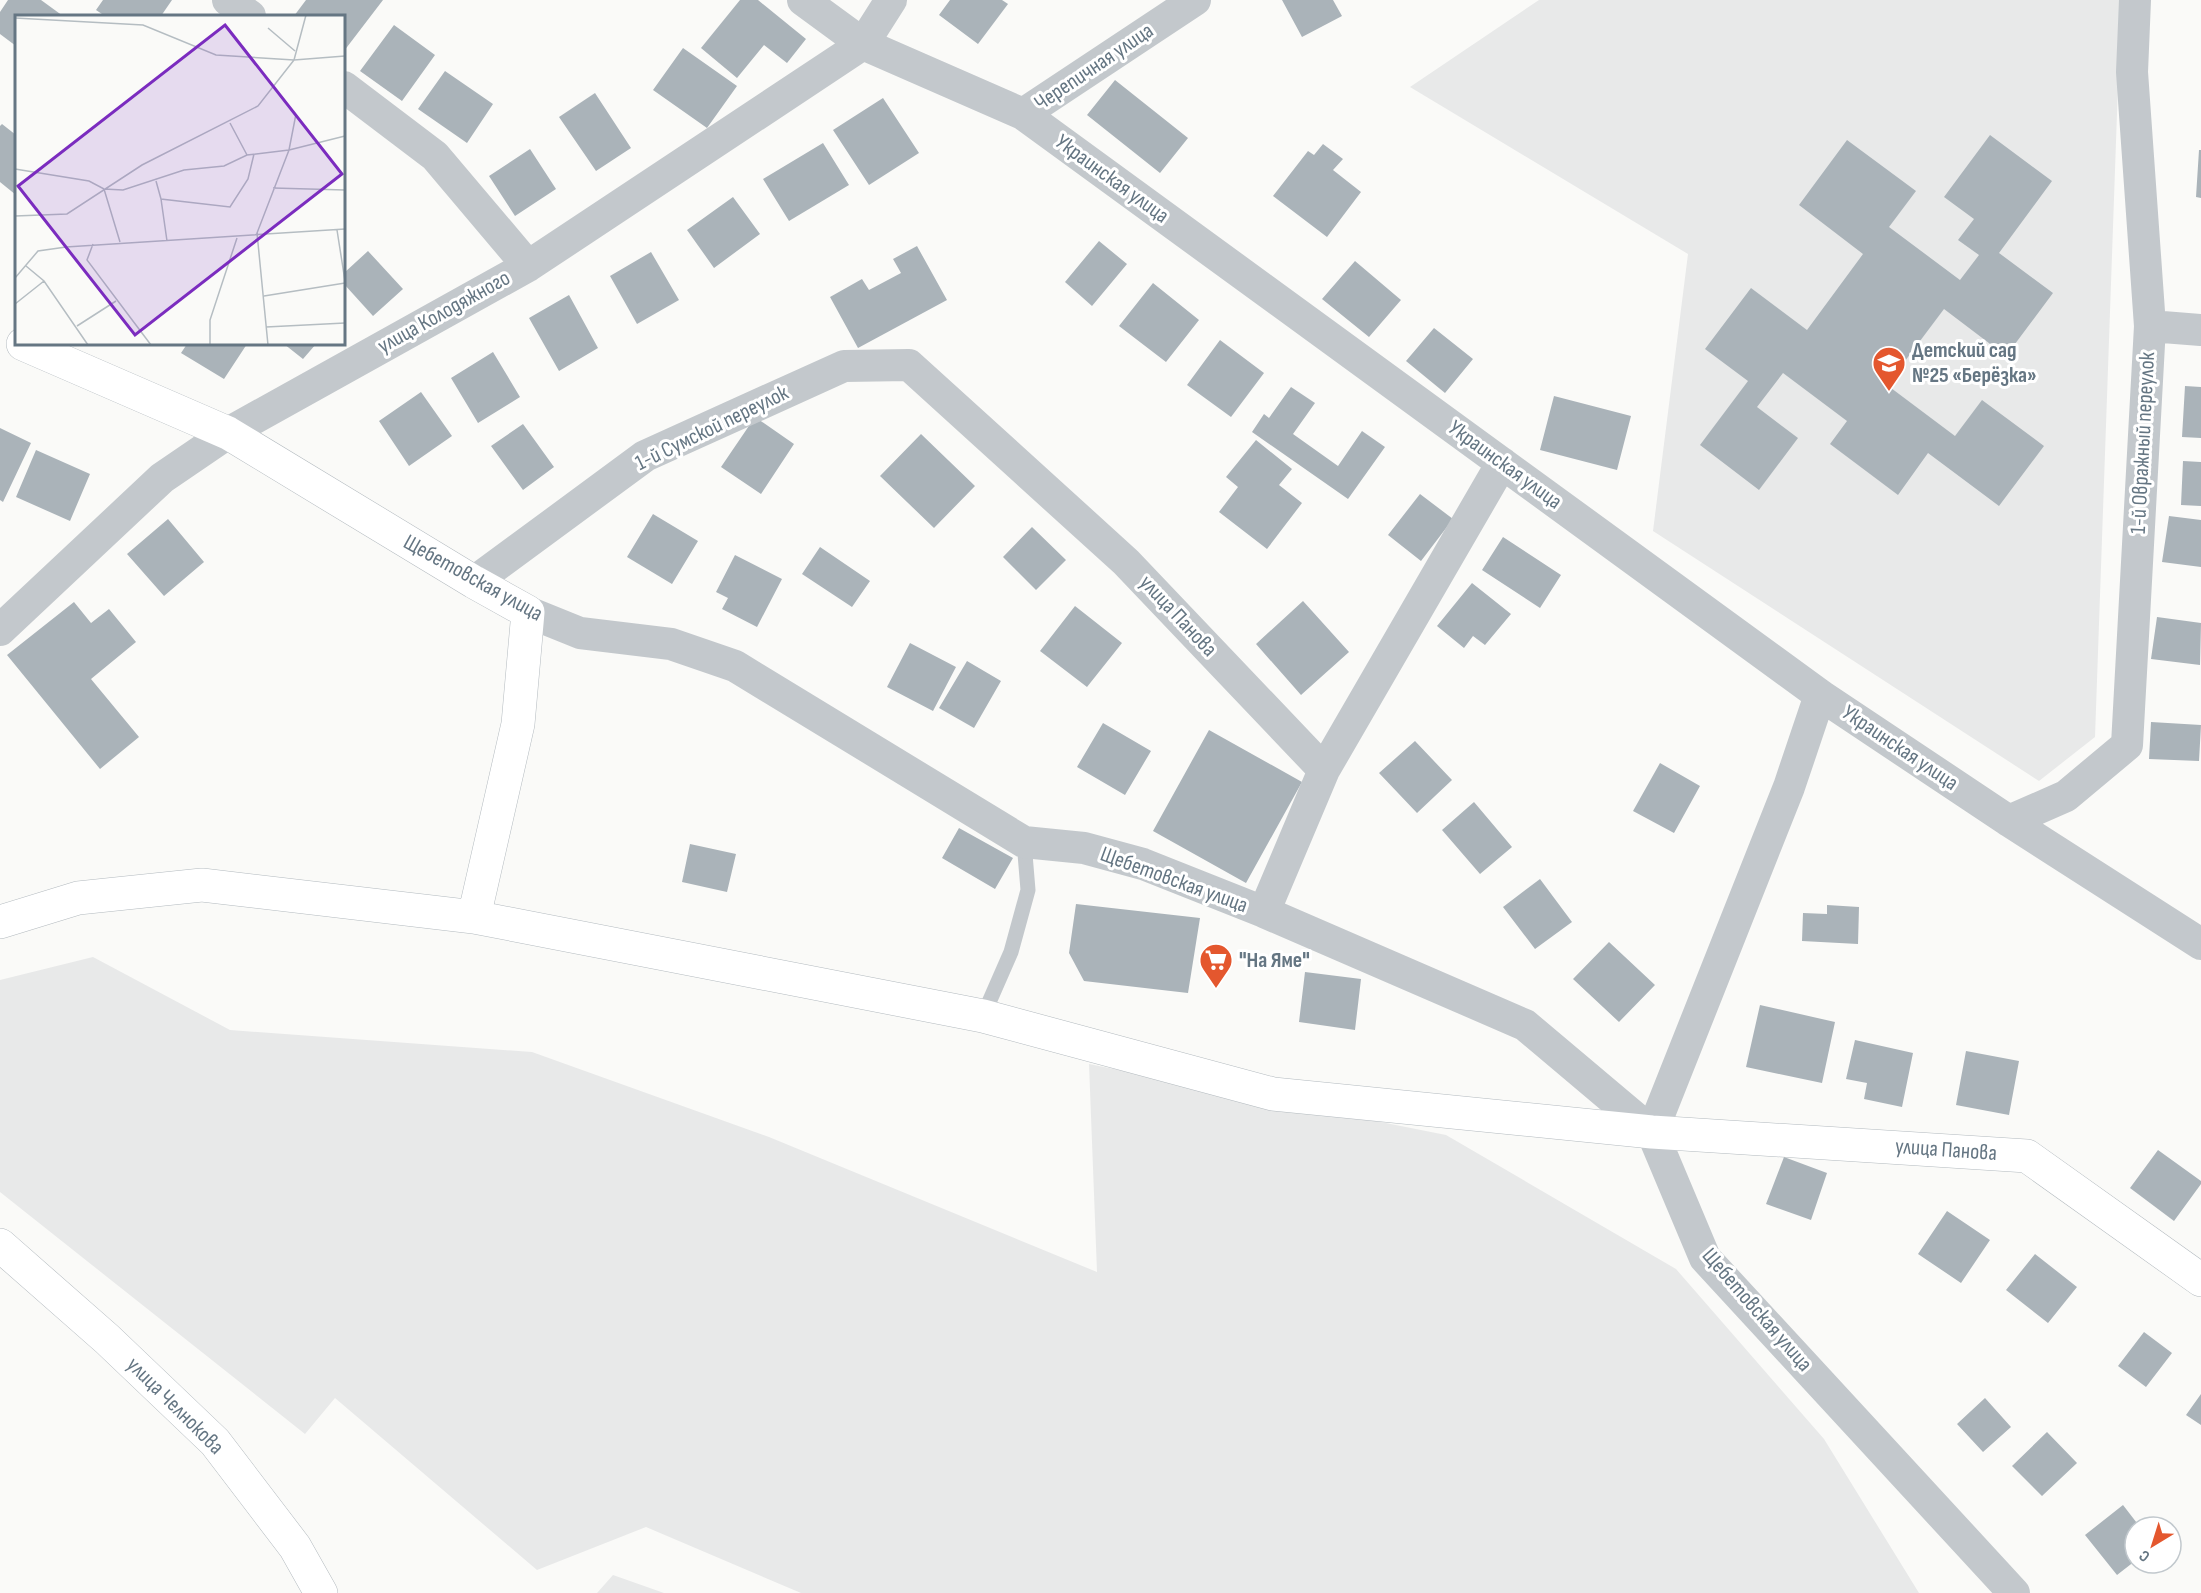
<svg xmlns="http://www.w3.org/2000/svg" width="2201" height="1593" font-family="'Sofia Sans Condensed',sans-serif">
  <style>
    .built { fill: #e8e9e9 }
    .building { fill: #aab3b9 }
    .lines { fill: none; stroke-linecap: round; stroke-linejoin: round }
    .secondary-casing { stroke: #b3babf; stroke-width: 34 }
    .lane { stroke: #c3c8cc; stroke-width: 15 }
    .street { stroke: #c3c8cc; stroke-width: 32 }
    .secondary { stroke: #fff; stroke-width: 33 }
    .labels { text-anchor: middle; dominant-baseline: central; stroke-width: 6; stroke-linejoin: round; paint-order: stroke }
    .street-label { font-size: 22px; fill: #657683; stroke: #fff }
    .poi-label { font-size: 22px; font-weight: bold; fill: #657683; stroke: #fff; text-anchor: start }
    .inset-road { fill: none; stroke: #b5bdc2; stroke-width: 1.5 }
    .view { fill: #7b2cbf; fill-opacity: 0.15; stroke: #7b2cbf; stroke-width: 3 }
    .inset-edge { fill: none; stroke: #657683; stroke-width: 3 }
  </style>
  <rect width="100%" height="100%" fill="#fafaf8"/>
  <path class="built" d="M1539,0H2121L2095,737L2039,781L1653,531L1688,254L1410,87Z
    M93,957L230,1030L532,1052L769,1137L1097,1272L1089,1064L1446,1135L1676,1269L1824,1439L1919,1593H801L646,1527L537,1570L335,1398L305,1434L0,1192V980Z
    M613,1575L664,1593H597Z"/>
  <path class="building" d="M8,0H41L63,16H16V46L0,34V12Z
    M103,0H172L161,16H105L96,10Z
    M306,0H383L344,51V16H294Z
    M740,0H758L806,39L787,63L764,45L737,78L701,48Z
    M950,0H1002L1008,4L978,44L939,15Z
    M1282,0H1333L1342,16L1302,37Z
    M394,25L435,55L402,101L360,71Z
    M683,48L737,86L707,128L653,90Z
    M445,71L493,104L467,143L418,109Z
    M1115,80L1188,138L1160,173L1087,115Z
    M595,93L631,148L596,171L559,117Z
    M883,98L919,153L869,185L833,130Z
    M2,124L16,135V195L0,182V126Z
    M1990,135L2052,181L1999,253L2053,293L2006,356L1944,309L1887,385L1955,436L1982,400L2044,446L1999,506L1928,453L1898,495L1830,444L1847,421L1783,373L1757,407L1798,438L1759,490L1700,445L1748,381L1705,349L1751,288L1807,330L1863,254L1799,205L1847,140L1916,191L1889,227L1960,280L1979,255L1958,240L1974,219L1944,197Z
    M823,143L849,185L789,221L763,179Z
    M1323,144L1343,159L1333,170L1361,192L1327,237L1273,196L1308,151L1314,155Z
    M530,149L556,189L515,216L489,176Z
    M2199,150H2201V198L2196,197Z
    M733,197L760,234L714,268L687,230Z
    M1099,241L1127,264L1092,306L1065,282Z
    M917,246L947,300L858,348L830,297L862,279L869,290L901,273L893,259Z
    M368,251L403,289L373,316L344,284V273Z
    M651,252L679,300L637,324L610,276Z
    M1355,261L1401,300L1369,337L1322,299Z
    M1153,283L1199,320L1166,362L1119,326Z
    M569,295L598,348L559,371L529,318Z
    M1434,328L1473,359L1445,393L1406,361Z
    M1220,340L1264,373L1231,417L1187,385Z
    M187,344H247L224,379L181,353Z
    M284,344H316L303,359Z
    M493,352L520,397L478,423L451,378Z
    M2185,386L2201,387V438L2182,437Z
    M1291,387L1315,403L1293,434L1338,466L1362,431L1385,447L1348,499L1252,432L1264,414L1269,418Z
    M421,392L452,436L409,466L379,421Z
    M1554,396L1631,416L1617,470L1540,450Z
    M755,417L794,444L761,494L721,467Z
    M523,424L554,467L523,490L491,446Z
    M0,428L31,443L3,502L0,500Z
    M921,434L975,486L934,528L880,476Z
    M1256,440L1292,469L1279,485L1302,503L1267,549L1219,512L1238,487L1226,477Z
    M36,450L90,474L70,521L16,497Z
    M2183,461L2201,462V506L2181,505Z
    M1420,494L1453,519L1421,561L1388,535Z
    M653,514L698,541L672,584L627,557Z
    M2169,516L2201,520V567L2162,562Z
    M168,519L204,562L164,596L127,554Z
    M1032,527L1066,560L1036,590L1003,557Z
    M1503,537L1561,575L1540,608L1482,570Z
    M820,547L870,581L852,607L802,574Z
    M735,555L782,579L757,627L722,609L728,598L716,592Z
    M1472,583L1511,614L1485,645L1473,636L1464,648L1437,626Z
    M1303,601L1349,652L1301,695L1256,644Z
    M74,602L91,623L109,609L136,642L91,679L139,737L100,769L7,655Z
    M1075,606L1122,643L1087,687L1040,651Z
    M2157,617L2201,623L2200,665L2151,659Z
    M910,643L956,667L933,711L887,687Z
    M967,661L1001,681L974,728L939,708Z
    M2151,722L2201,725L2199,761L2149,759Z
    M1103,723L1151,751L1125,795L1077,767Z
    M1209,730L1302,782L1246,883L1153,831Z
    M1415,741L1452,780L1417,813L1379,773Z
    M1660,763L1700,786L1674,833L1633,811Z
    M1474,802L1512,847L1480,874L1442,830Z
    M959,828L1013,858L995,889L942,858Z
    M690,844L736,854L727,892L682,882Z
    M1540,879L1572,922L1535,949L1503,907Z
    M1076,904L1200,918L1188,993L1084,981L1069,953Z
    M1827,905L1859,907L1858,944L1802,941L1803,913L1827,914Z
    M1609,942L1655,985L1619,1022L1573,979Z
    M1305,972L1361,979L1355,1030L1299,1022Z
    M1760,1005L1835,1022L1822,1083L1746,1067Z
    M1855,1040L1913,1053L1902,1107L1864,1099L1867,1083L1846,1079Z
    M1966,1051L2019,1061L2009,1115L1956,1105Z
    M2158,1150L2201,1181V1184L2174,1221L2130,1188Z
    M1784,1157L1827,1173L1811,1220L1766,1204Z
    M1947,1211L1990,1240L1961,1283L1918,1254Z
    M2035,1254L2077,1287L2048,1323L2006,1290Z
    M2144,1332L2172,1353L2146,1387L2118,1366Z
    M2201,1394V1425L2186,1415Z
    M1985,1398L2011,1427L1983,1452L1957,1424Z
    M2047,1432L2077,1463L2042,1496L2012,1466Z
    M2123,1505L2140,1527H2135V1561L2117,1575L2085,1535Z"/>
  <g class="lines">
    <defs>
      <path id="secondary" d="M23,344L228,433L474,582L528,612L518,724L474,917
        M0,922L78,898L202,885L474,917L983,1016L1273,1094L1652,1132L2027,1156L2201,1280
        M0,1245L107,1339L215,1442L295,1547L321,1593"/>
    </defs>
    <use href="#secondary" class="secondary-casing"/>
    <path class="lane" d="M983,1016L1011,952L1028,890L1024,842"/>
    <path class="street" d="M228,0L250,16
      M803,0L863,44L1023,114L1820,695L2009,821L2201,944
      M344,87L435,156L528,266
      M1023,114L1195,0
      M2150,326L2201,330
      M474,582L645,456L844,366L909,365L1126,562L1324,770L1264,912
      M528,612L580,633L671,644L735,666L1024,842L1084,848L1143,864L1264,912L1525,1025L1652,1132L1705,1258L2014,1593
      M0,630L162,478L228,433L528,266L863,44L891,0
      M1324,770L1502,463
      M2009,821L2066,796L2127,745L2150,326L2132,72L2135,0
      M1652,1132L1789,787L1820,695"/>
    <use href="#secondary" class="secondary"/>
  </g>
  <defs>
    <symbol id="school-pin" viewBox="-11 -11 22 30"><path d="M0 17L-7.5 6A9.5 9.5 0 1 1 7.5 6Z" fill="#e4572e" stroke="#fff"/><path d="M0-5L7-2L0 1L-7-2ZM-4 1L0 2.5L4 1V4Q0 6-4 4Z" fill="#fff"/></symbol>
    <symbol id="supermarket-pin" viewBox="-11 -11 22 30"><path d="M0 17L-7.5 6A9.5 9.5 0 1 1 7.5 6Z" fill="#e4572e" stroke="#fff"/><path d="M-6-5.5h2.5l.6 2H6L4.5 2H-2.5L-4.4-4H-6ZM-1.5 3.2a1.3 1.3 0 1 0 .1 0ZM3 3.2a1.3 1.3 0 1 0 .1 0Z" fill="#fff"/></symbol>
  </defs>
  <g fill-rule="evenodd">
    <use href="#school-pin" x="1870" y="344" width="38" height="52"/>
    <use href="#supermarket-pin" x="1197" y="941" width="38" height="52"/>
  </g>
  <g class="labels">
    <g class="street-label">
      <text transform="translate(1094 67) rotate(-34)">Черепичная улица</text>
      <text transform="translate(1112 179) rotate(36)">Украинская улица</text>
      <text transform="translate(444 312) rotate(-29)">улица Колодяжного</text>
      <text transform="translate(712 428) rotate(-26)">1-й Сумской переулок</text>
      <text transform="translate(2143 443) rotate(-87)">1-й Овражный переулок</text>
      <text transform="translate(1505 465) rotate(36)">Украинская улица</text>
      <text transform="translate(473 578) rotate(29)">Щебетовская улица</text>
      <text transform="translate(1178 616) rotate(47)">улица Панова</text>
      <text transform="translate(1900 748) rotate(34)">Украинская улица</text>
      <text transform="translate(1174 880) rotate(20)">Щебетовская улица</text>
      <text transform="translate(1946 1150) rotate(4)">улица Панова</text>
      <text transform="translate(1757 1310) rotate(49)">Щебетовская улица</text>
      <text transform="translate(175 1406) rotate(45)">улица Челнокова</text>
    </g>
    <g class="poi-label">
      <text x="1912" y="350">Детский сад<tspan x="1912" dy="25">№25 «Берёзка»</tspan></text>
      <text x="1239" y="960">"На Яме"</text>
    </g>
  </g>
  <g transform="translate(15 15)">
    <rect width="330" height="330" fill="#fafaf8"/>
    <path class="inset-road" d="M0,3L128,10L201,40L279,45L330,41M253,13L280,36M279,45L291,0M215,108L232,140M0,154L74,166L89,174L108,175L169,155L209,151L232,140L274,135L330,121M141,166L146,184L215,192L233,164L239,139M258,173L330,175M89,174L105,227M146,184L152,226M0,201L52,199L127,150L243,91L279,45M322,215L330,266M78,229L72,245L136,330M11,251L29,266L73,330M0,263L23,236L51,232L330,214M249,281L330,268M0,289L29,266M62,311L101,286M251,312L330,308M195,330V305L222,223M253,330L242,218L274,135L281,99"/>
    <path class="view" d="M210,10L327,159L120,320L3,171Z"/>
    <rect width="330" height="330" class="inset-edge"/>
  </g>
  <g transform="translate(2153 1545) rotate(218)"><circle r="28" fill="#ffffff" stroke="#c1c8cd" stroke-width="1.5"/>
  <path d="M0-4.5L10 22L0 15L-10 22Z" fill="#e4572e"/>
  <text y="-9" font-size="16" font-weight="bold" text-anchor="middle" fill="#657683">С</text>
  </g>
</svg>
